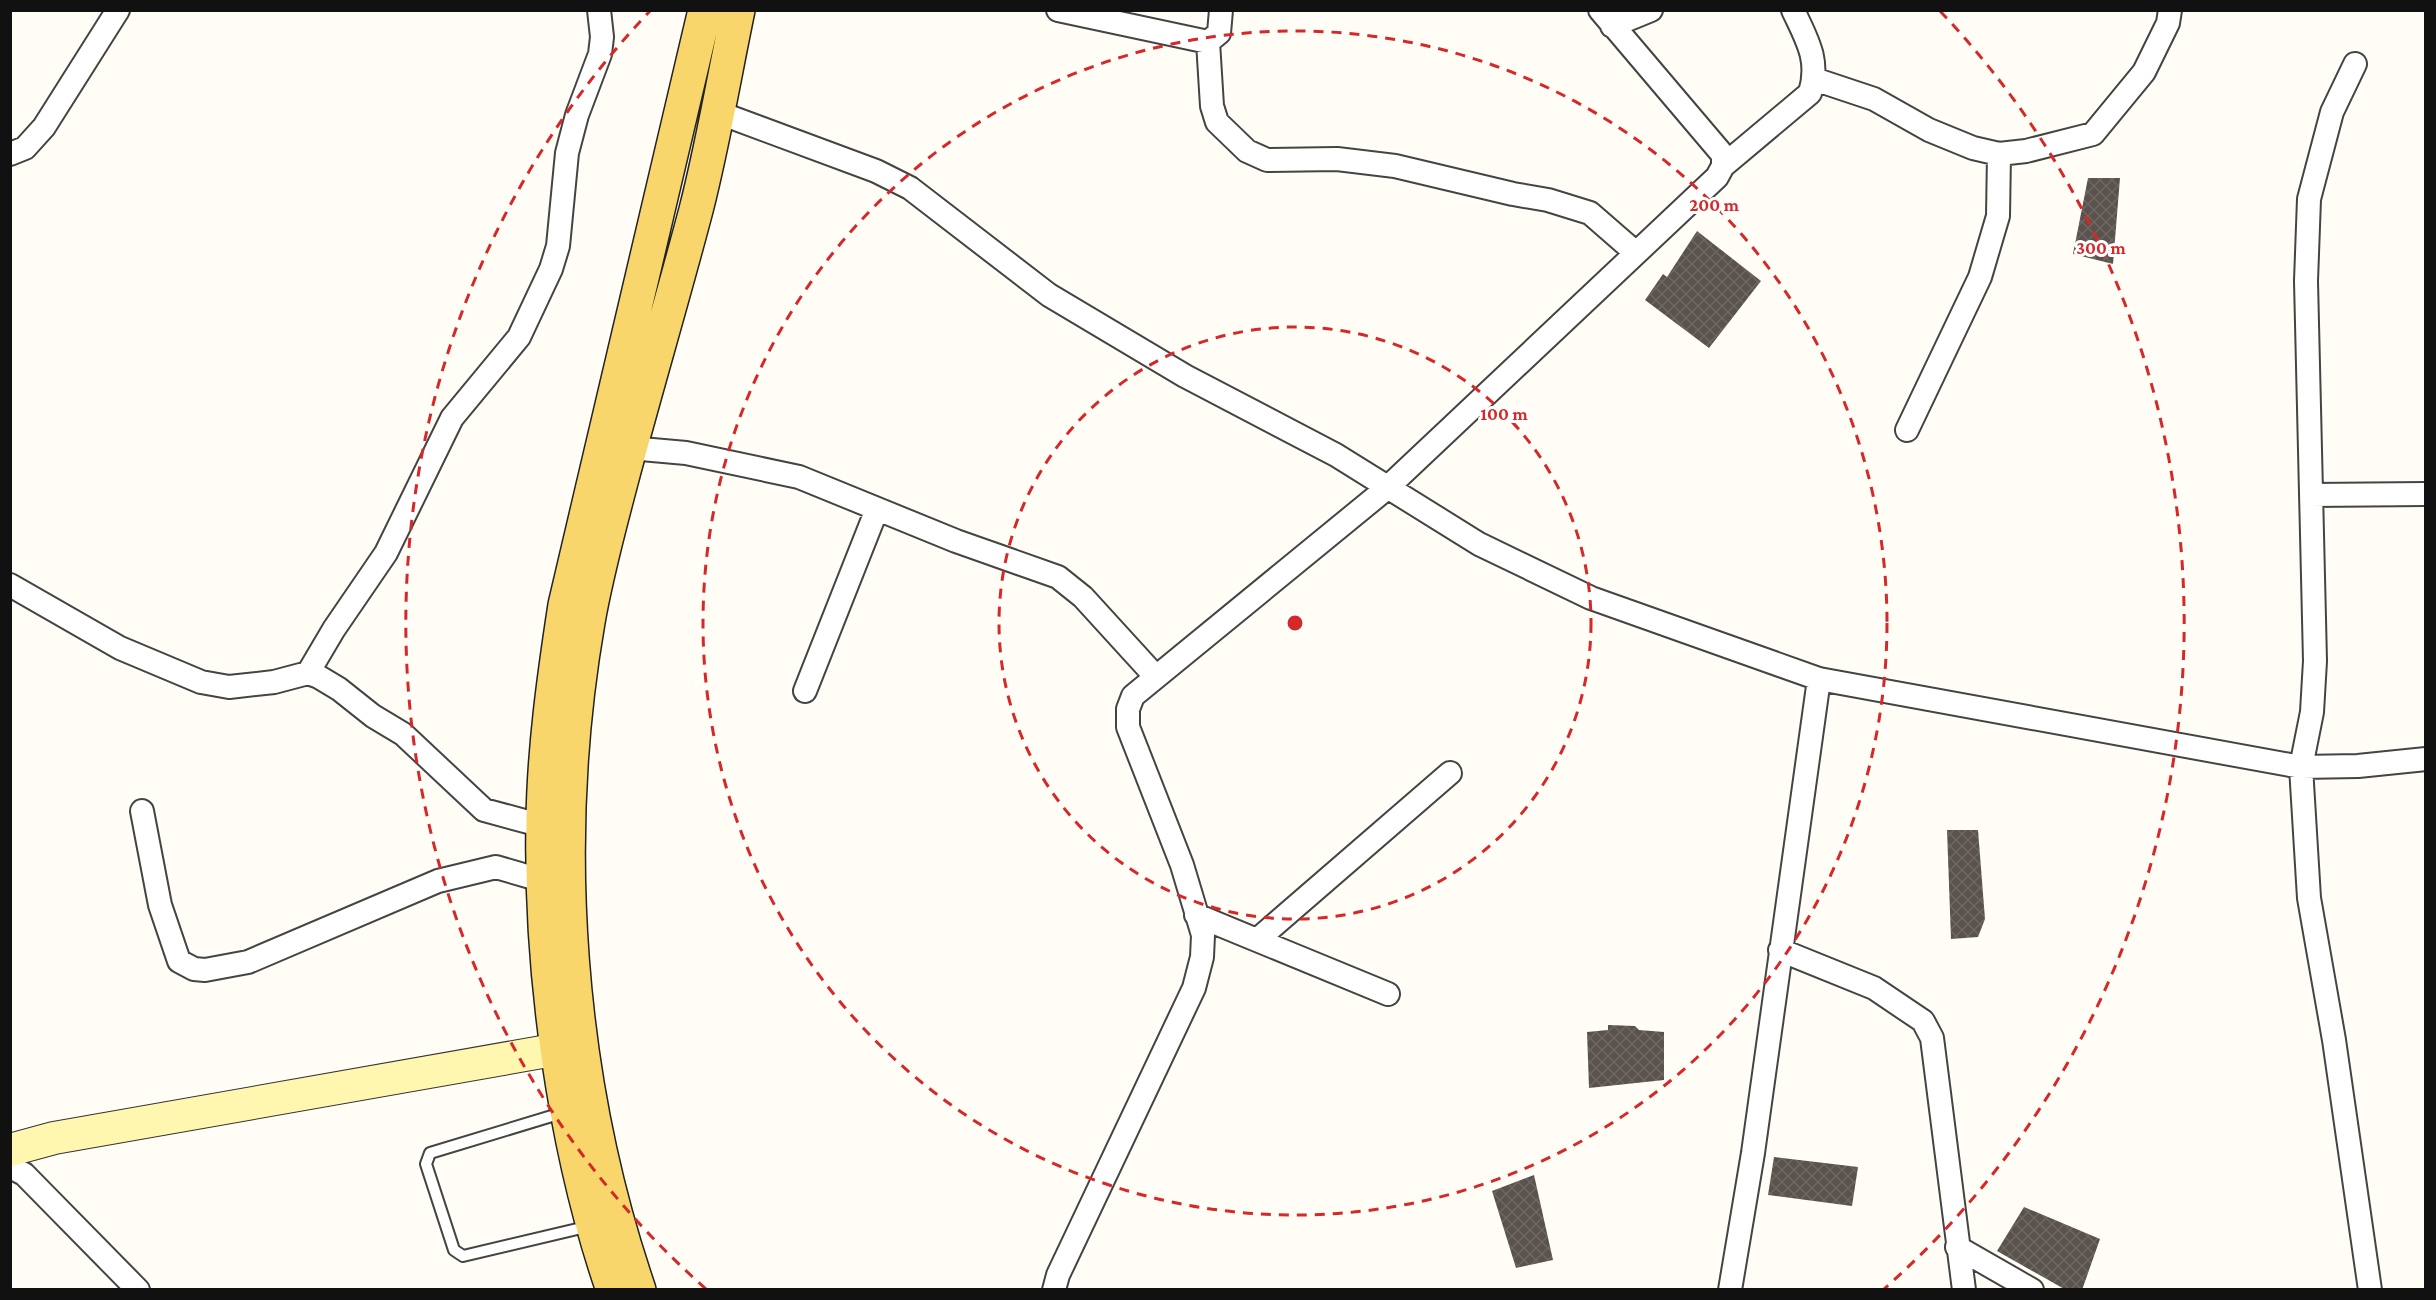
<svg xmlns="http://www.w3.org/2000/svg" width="2436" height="1300" font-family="'Crimson Pro',serif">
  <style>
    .building { fill: url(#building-cross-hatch) }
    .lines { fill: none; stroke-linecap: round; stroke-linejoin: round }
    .lane-casing { stroke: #444; stroke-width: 14 }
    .street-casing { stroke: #444; stroke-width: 26 }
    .secondary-casing { stroke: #333; stroke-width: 34 }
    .primary-casing { stroke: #222; stroke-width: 36 }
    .lane { stroke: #fff; stroke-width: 10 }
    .street { stroke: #fff; stroke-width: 22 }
    .secondary { stroke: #fff6b0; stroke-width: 32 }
    .primary { stroke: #f9d66b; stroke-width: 33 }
    .ring { fill: none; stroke: #d62828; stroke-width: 3; stroke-dasharray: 10 8 }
    .centre { fill: #d62828; stroke: #fff; stroke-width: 3 }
    .ring-label { font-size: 18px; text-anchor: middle; font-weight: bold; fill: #d62828; stroke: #fff; stroke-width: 6; stroke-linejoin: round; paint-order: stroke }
  </style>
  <defs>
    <pattern id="building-cross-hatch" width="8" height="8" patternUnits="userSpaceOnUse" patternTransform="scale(1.5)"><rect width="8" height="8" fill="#5a524d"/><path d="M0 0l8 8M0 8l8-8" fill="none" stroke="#6d6662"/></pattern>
  </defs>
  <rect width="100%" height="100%" fill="#fffdf5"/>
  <path class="building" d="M2088,178H2120L2113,264L2073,254Z
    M1697,231L1761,281L1709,348L1645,300L1663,274L1667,277Z
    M1947,830H1978L1985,919L1978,937L1951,939Z
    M1608,1025L1635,1026L1639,1030L1664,1032V1080L1589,1088L1587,1032L1608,1030Z
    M1774,1157L1858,1167L1852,1206L1768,1195Z
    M1534,1175L1553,1260L1516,1268L1492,1191Z
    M2024,1207L2100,1239L2082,1290H2066L1997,1251Z"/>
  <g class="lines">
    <defs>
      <path id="lane" d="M565,1112L430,1153L426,1164L454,1250L463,1256L590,1226"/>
      <path id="street" d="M1058,10L1208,42L1219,33L1221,10
        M1612,26L1651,10
        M1208,42L1212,106L1217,122L1247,151L1267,160L1337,159L1395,166L1513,194L1548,200L1590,213L1636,253
        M2355,64L2332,112L2309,199L2306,281L2315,661L2312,712L2301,767L2309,898L2334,1040L2370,1290
        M1814,79L1874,99L1929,130L1973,148L1999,154L2026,151L2093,134L2144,72L2168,23L2170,10
        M717,112L876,171L910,188L1049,295L1185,376L1336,455L1479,544L1591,598L1819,679L2301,767L2358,766L2426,759
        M10,154L25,148L44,127L118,10
        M1723,166L1810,93C1820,60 1807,40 1793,10
        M1907,430L1980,277L1998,216L1999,154
        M630,448L686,453L799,477L956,541L1058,577L1083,597L1156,677
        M2311,495L2426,494
        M10,585L120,648L201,682L229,687L274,682L308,673L319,677L339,689L373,716L403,734L484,810L543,826
        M308,673L334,629L386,553L452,418L519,337L551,269L558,246L567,153L577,115L600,54L602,37L599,10
        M805,691L877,509
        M142,811L160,905L179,961L194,969L205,970L248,962L438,881L496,867L544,881
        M1196,915L1388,994
        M1257,940L1450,773
        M1780,950L1874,988L1923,1021L1932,1038L1964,1290
        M10,1167L24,1174L138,1290
        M1957,1247L2032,1290
        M1054,1290L1058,1275L1194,988L1202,957L1203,935L1182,865L1128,727V709L1133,696L1387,488L1717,177L1723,166V155L1600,10
        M1730,1290L1753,1153L1819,679"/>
      <path id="secondary" d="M10,1150L54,1138L559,1049"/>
      <path id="primary" d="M613,1290C564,1148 540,971 543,821C544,749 554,677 565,605L705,10
        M639,1290C567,1080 550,840 588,622C596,575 609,528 621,482C645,391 672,301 696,210C713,144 724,77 738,10"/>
    </defs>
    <use href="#lane" class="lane-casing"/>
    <use href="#street" class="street-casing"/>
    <use href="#secondary" class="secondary-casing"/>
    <use href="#primary" class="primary-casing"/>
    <use href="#lane" class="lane"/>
    <use href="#street" class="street"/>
    <use href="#secondary" class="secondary"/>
    <use href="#primary" class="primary"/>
  </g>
  <g class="ring">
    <circle cx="1295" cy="623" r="296"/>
    <circle cx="1295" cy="623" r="592"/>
    <path d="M706 1289A889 889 0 0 1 650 11M1940 11A889 889 0 0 1 1884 1289"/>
  </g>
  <circle cx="1295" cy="623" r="9" class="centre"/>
  <g class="ring-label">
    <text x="1714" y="211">200 m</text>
    <text x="2101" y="254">300 m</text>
    <text x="1504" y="420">100 m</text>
  </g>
  <rect width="2436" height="1300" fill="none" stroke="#111111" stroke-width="24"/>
</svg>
